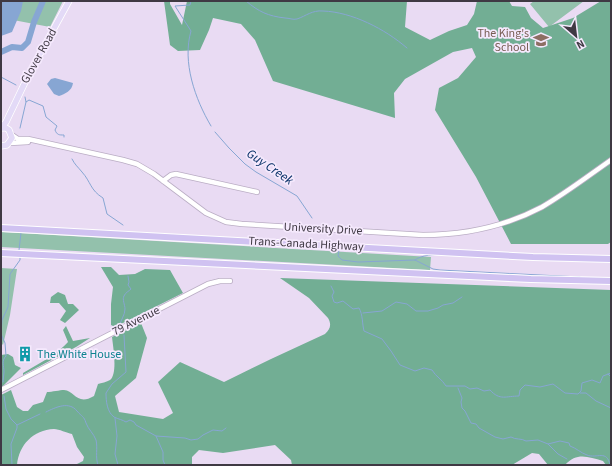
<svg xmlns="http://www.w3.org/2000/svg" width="612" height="466" font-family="'Source Sans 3',sans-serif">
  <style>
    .green { fill: #93c1ac }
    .forest { fill: #72ae94 }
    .water { fill: #87a6d3 }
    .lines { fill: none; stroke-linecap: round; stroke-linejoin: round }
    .stream { stroke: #87a6d3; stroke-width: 1 }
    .river { stroke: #87a6d3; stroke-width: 6 }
    .minor-casing { stroke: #baadc4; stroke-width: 6 }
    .major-casing { stroke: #fff; stroke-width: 7 }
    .highway-casing { stroke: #fff; stroke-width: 8 }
    .minor { stroke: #fff; stroke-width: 4.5 }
    .major { stroke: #e3daf7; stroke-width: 5.5 }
    .highway { stroke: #d0c2f1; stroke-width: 6 }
    .labels { text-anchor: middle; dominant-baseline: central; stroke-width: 3.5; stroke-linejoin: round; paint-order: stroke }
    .education-label { font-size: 12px; fill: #785e54; stroke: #f5e9fd; text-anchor: end }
    .street-label { font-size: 12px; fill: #3f3943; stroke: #f5e9fd }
    .culture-label { font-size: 12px; fill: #0d838f; stroke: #f5e9fd; text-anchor: start }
    .water-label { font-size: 13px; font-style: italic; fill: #052f65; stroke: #f5e9fd }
  </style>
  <rect width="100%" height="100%" fill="#e9dbf3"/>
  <path class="green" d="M14,1H63L50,27L8,19Z
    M534,1H584L549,27L530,4Z
    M1,232L431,257L430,270L1,247Z
    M1,268L17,269L10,315L3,345L1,343Z"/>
  <path class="forest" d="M164,1H170V4L182,25L187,1H407L405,27L430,40L449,31L467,25L474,14L477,1H509L512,6L525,7L531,18L543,28L573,18L601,1H611V242L608,244H511L476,177L435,110L439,88L458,78L476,57L472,48L453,52L405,79L394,93L395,118L273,81L255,40L241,24L213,18L209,30L200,50L178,51L170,45Z
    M101,267H111L119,275L135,274L145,269L170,270L183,293L115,327L111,325V304L113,287Z
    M280,278L611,290V465H606L603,461C588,457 577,452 565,465H548L539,454L532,453L512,465H292L291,460L275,445L223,453L199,450L192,457V465H75L83,461L84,457L77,447L72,434C67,433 59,429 54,429C33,430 19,445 17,465H1V395L11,390L17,407L23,411H28L33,405L43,402L47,392C52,392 60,390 64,390C75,391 77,406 94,396L98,384C101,383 107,382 110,380C118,374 113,346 112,337L141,323L147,338L136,378L115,396L119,412L163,419L173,413L158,382L180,362L224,382L271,359L325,334C330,329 332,325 328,318L309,298Z
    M58,292L65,295L68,304H73L79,310L65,323L60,320L66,311L59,303H50L51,297Z
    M66,326L73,341L90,338L76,347L23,375V373L52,356C57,351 63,348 68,342L63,330Z
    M8,354L13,357L15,365L21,368L1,388V355Z"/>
  <path class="water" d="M1,1H23L21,11L12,32L1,36Z
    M55,78L73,83C72,91 65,94 59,96L54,94L47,84L51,79Z"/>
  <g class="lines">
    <path class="stream" d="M191,1L190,5L175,6L191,31C182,62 195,99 211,126
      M246,1C259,12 268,16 285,18C289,18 293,20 297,19C306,16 312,10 323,11C352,12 385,29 407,48
      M1,77L16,85
      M25,97L26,102L29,100L43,106L46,117L57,126L55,130C57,135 59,135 64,135V137
      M20,128L26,102
      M215,132L229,148L245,164L256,172L297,196L312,218
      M72,159C75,165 78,167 82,172C91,182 90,190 103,198L107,214L123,225
      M19,250L21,233
      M339,250L338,256L342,260L358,262L415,260L433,269L440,270L580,277
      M415,260C427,250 467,256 483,257
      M331,286L334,292L332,296L334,302L337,303L343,301L353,309L359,308C363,315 362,323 364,331L382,339L391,351L400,365L415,371L424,368L432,370C436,377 442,379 446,386H465L470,389L477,388L484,391L490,390C500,401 506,396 519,396L520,390L525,385L540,387L553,384L565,393L578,394L581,391L582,383L592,380L600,383L603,376L611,373
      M363,313L382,311L396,302L407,304L416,311H428L438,308L443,305L453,303L462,297
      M120,325C121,319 125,315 125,309C125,305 122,299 124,296C125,293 129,291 131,289L128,285L129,282L128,276
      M124,335L126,372L112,384L106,393C106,401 107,412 114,417C118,419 123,420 126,422L130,420L134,422L136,425L156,436L185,438L191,440L198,439L203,435L213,430L222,431L226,428
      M608,374L611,377
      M3,382C3,379 4,375 4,372C4,366 1,361 6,356L5,343L1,334L2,320L8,307L10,274L20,260V257
      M458,388L462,398L461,402L462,408L465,411L471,423L476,424L479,428L495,437L503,439L511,437C516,440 521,438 526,441L538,440L548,444L560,441L569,443L570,446C576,448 581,453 587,455C597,459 607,449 610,465
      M580,393H586L596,401L611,408
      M4,396L6,409L11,419L17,425V428L11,444L12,465
      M46,412C56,407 69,401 77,411C82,417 84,416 86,423C88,429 94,434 96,440C98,448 95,457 98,465
      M115,418L117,436L115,454L118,465
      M17,425L40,414
      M156,436L163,452V460L165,465
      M548,444L558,454L567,459"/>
    <path class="river" d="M1,52L12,47L22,48L28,42L34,22L43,1"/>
    <defs>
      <path id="minor" d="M12,135L18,139H28L123,160L137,164L154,174L206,213L226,222L242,224L423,235C464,235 506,226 542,207C566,193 588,176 611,160
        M10,143L28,142
        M163,181L171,175L176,174L257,192
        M1,390L208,284L220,281H230"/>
      <path id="major" d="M1,128L6,122L30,72L69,1
        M1,128H6L9,130L12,138L7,145L1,146"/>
      <path id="highway" d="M1,228L533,257L611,259
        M1,253L531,279L611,281"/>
    </defs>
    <use href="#minor" class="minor-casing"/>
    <use href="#major" class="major-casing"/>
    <use href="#highway" class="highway-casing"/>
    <use href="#minor" class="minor"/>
    <use href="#major" class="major"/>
    <use href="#highway" class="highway"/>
  </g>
  <defs>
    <symbol id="school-bare" viewBox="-9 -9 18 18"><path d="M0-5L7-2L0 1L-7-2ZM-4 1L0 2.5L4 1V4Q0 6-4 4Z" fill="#8d6e63" stroke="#f5e9fd" stroke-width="2.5" paint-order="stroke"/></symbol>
    <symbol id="building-bare" viewBox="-9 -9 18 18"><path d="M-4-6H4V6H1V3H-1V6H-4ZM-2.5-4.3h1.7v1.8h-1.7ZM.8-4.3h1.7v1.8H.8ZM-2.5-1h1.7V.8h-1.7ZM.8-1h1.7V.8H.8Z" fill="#0f9aa8" stroke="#f5e9fd" stroke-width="2.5" paint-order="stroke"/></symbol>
  </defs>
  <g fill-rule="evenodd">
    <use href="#school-bare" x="530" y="29" width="22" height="22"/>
    <use href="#building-bare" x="14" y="343" width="22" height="22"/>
  </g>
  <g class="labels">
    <g class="education-label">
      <text x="529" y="33">The King's<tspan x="529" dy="14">School</tspan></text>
    </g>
    <g class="street-label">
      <text transform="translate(39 56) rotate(-61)">Glover Road</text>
      <text transform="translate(323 229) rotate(3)">University Drive</text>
      <text transform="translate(306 244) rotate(3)">Trans-Canada Highway</text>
      <text transform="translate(136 321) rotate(-27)">79 Avenue</text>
    </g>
    <g class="culture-label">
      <text x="37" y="354">The White House</text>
    </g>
    <g class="water-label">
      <text transform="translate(270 167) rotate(34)">Guy Creek</text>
    </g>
  </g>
  <rect width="612" height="466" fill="none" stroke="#3f3943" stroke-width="4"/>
  <g transform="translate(576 36) rotate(152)" stroke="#f5e9fd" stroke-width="3" paint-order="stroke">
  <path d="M0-3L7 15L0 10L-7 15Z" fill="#3f3943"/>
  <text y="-6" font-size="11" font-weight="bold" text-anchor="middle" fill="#3f3943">N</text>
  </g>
</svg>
